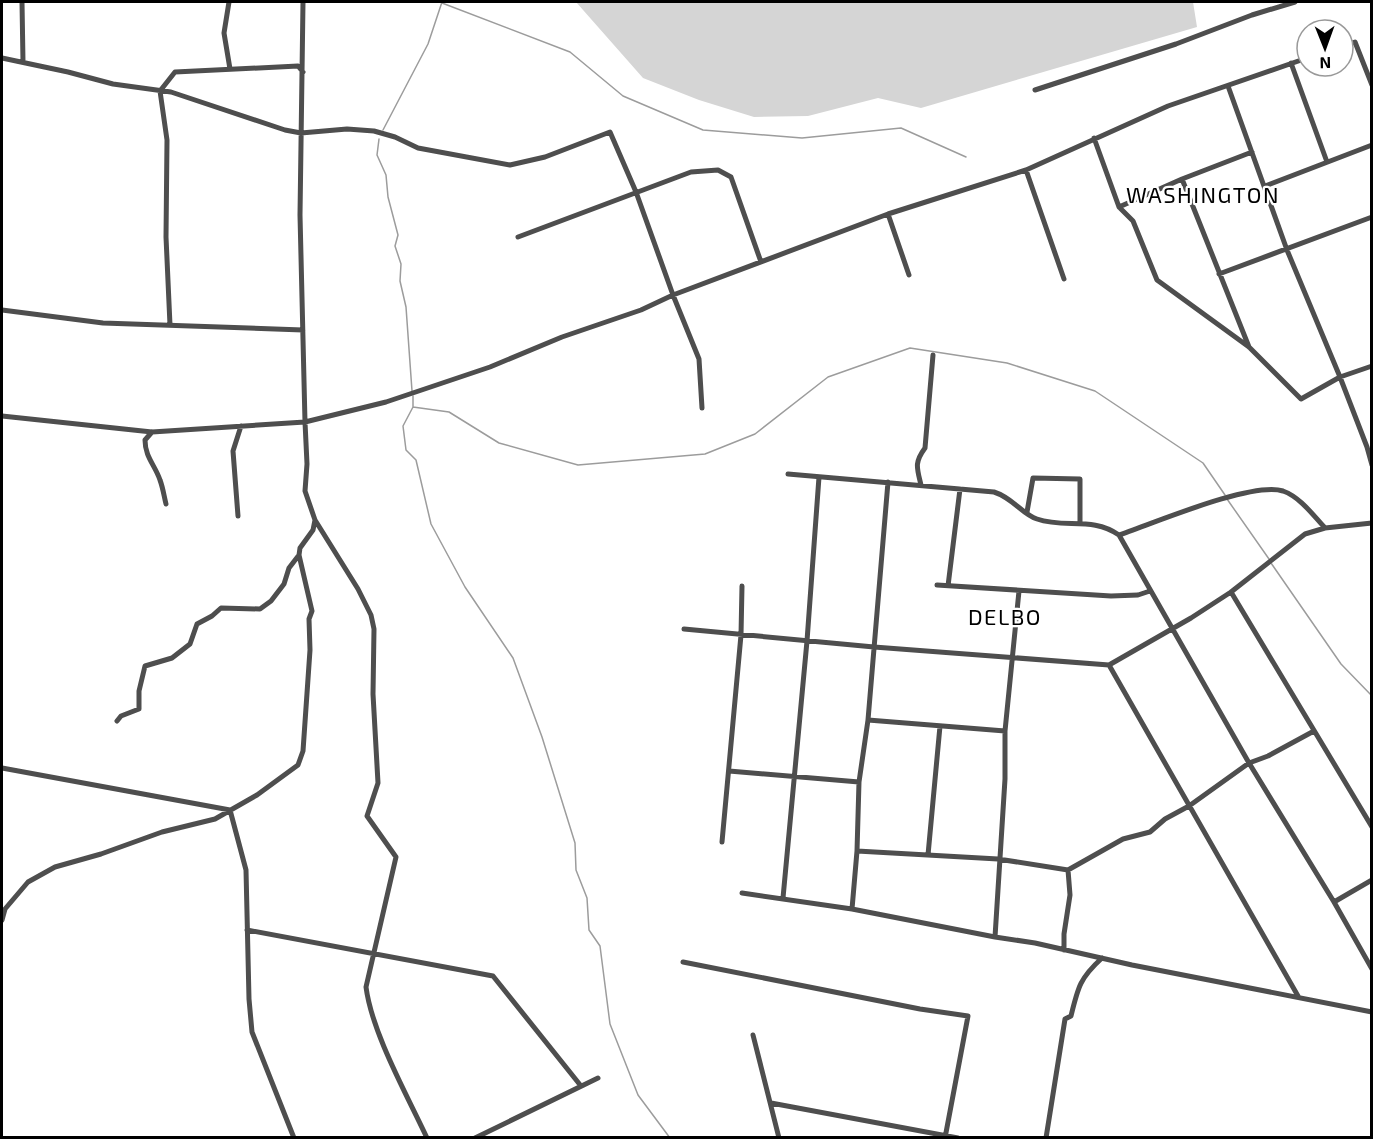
<svg xmlns="http://www.w3.org/2000/svg" width="1373" height="1139" font-family="'Exo 2',sans-serif">
  <style>
    .green { fill: #d5d5d5 }
    .lines { fill: none; stroke-linecap: round; stroke-linejoin: round }
    .stream { stroke: #9c9c9c; stroke-width: 1.5 }
    .street { stroke: #4e4e4e; stroke-width: 5 }
    .labels { text-anchor: middle; dominant-baseline: central; stroke-width: 4.5; stroke-linejoin: round; paint-order: stroke }
    .quarter-label { font-size: 22px; letter-spacing: 1.5px; fill: #000; stroke: #fff }
  </style>
  <rect width="100%" height="100%" fill="#fff"/>
  <path class="green" d="M576,2H1193L1197,27L921,108L878,98L808,116L754,117L699,100L643,78Z"/>
  <g class="lines">
    <path class="stream" d="M442,3L570,52L623,96L703,130L802,138L901,128L966,157
      M383,130L428,44L442,2
      M379,139L377,155L386,175L388,197L398,235L395,246L401,264L400,281L406,307L412,391
      M413,396V407L403,426L406,450L416,460L431,524L465,587L513,658L542,737L575,843L576,870L587,898L589,930L600,946L610,1024L638,1095L670,1138
      M413,407L449,412L499,443L578,465L705,454L755,434L828,377L910,348L1007,363L1095,391L1203,463L1225,495
      M1227,499L1269,559
      M1271,563L1341,664L1372,696"/>
    <path class="street" d="M22,2L23,62
      M229,2L224,33L230,69
      M1343,46L1355,42L1372,85
      M2,58L68,72L113,84L171,92L285,130L301,133L347,129L374,131L395,137L418,148L510,165L545,157L610,132L636,192L673,295L699,359L702,408
      M1291,63L1327,162
      M1228,86L1287,250L1340,377L1367,447L1372,465
      M1035,90L1176,44L1252,15L1295,2
      M1094,138L1119,207L1133,221L1157,280L1249,347L1301,399L1340,377L1372,366
      M1026,170L1064,279
      M1182,179L1249,347
      M1265,186L1372,145
      M1119,207L1182,179L1252,152
      M888,214L909,275
      M518,237L691,172L718,170L731,177L761,262
      M1219,274L1372,217
      M2,310L103,323L303,330
      M170,325L166,237L167,140L160,91L175,72L298,66L303,72
      M2,416L152,432L305,422L300,215L303,2
      M152,432L145,440C145,457 155,465 160,480C163,488 164,496 166,504
      M788,474L994,492C1013,498 1022,514 1037,519C1065,529 1092,516 1119,535L1249,763L1334,902L1372,969
      M921,485C917,468 914,463 925,448L933,355
      M1027,512L1033,478L1080,479V523
      M238,516L233,451L241,426
      M315,520L358,589L371,615L374,629L373,694L378,783L367,816L396,857L366,987C372,1033 407,1095 427,1138
      M1119,535C1152,524 1252,481 1283,491C1300,497 1313,515 1325,528
      M937,585L1111,596L1138,595L1150,591
      M948,586L960,489
      M1231,592L1372,827
      M684,629L874,647L1109,665L1191,618L1231,592L1305,534L1325,528L1372,523
      M1109,665L1298,996
      M868,720L1005,731
      M117,721L121,716L139,709V691L145,666L172,658L190,644L197,624L212,616L221,608L260,609L271,601L284,584L289,568L299,555
      M2,768L230,810L246,870L249,999L252,1032L294,1138
      M729,771L859,782
      M722,842L741,635L742,586
      M857,851L998,859L1068,870
      M928,855L940,726
      M742,893L852,909L995,937L1035,943L1132,965L1372,1012
      M783,898L807,641L819,477
      M1334,902L1372,880
      M852,909L857,851L859,782L868,720L888,482
      M2,920L5,909L28,882L55,867L101,854L162,832L215,819L257,795L298,765L303,751L310,650L309,619L312,611L299,555L300,548L313,530L315,520L305,491L307,464L305,422L386,402L490,367L562,337L641,310L673,295L888,214L1026,170L1168,106L1307,58
      M247,930L493,976L581,1086
      M995,937L1005,779V731L1019,591
      M1064,950V934L1070,895L1068,870L1123,839L1150,832L1165,819L1189,806L1249,763L1268,756L1314,731
      M683,962L920,1009L968,1016L945,1138
      M753,1035L779,1138
      M771,1103L958,1138
      M475,1138L598,1078
      M1046,1138L1065,1019L1071,1016C1078,987 1080,978 1102,958"/>
  </g>
  <g class="labels">
    <g class="quarter-label">
      <text x="1203" y="194">WASHINGTON</text>
      <text x="1005" y="616">DELBO</text>
    </g>
  </g>
  <rect width="1373" height="1139" fill="none" stroke="#000000" stroke-width="6"/>
  <g transform="translate(1325 48) rotate(179)"><circle r="28" fill="#ffffff" stroke="#999999" stroke-width="1.5"/>
  <path d="M0-4.5L10 22L0 15L-10 22Z" fill="#000000"/>
  <text y="-9" font-size="16" font-weight="bold" text-anchor="middle" fill="#000000">N</text>
  </g>
</svg>
